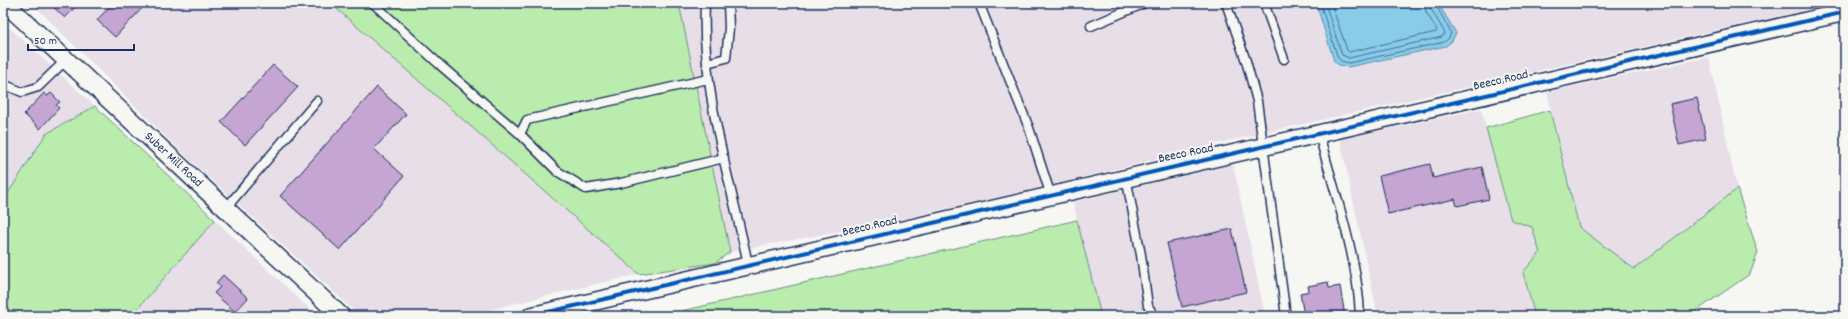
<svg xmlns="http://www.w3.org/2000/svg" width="1848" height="319" font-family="Dekko,sans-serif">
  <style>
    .built { fill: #e7dee8 }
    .green { fill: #b9ecad; stroke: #6a8e86 }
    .water { fill: #88ccea; stroke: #5c8db2 }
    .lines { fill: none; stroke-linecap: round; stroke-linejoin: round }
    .shore { stroke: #476e96; stroke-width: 1 }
    .building { fill: #c5a5d1; stroke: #1b2f5e }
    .service-casing { stroke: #1b2f5e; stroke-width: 11 }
    .minor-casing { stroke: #1b2f5e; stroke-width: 20 }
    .service { stroke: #f6f6f2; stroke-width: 8 }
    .minor { stroke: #f6f6f2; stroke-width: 17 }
    .cycleway-casing { stroke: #f6f6f2; stroke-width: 6 }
    .cycleway { stroke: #0057b8; stroke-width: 4 }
    .labels { text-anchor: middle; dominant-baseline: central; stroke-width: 4; stroke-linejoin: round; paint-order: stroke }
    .street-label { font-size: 13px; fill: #1b2f5e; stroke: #f6f6f2 }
  </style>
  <rect width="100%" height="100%" fill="#f6f6f2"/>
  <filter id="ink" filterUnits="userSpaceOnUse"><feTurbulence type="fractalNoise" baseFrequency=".025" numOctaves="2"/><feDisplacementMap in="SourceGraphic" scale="8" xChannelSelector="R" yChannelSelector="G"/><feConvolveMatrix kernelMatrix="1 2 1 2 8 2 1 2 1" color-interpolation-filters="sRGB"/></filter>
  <g filter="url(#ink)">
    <path class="built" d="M32,3H330L639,274L462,316H360L176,147Z
      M679,3H1837L1224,142L1065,182L902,219L730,252Z
      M3,22L95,106L46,134L3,201Z
      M1709,57L1737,189L1634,269L1579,227L1547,92Z
      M1481,109L1511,220L1532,227L1540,253L1523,272L1535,316H1378L1340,139Z
      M1233,164L1265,316H1101L1073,202Z
      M215,220L317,316H131Z"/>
    <path class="green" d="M330,3H679L730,252L715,263L639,274Z
      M95,106L215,220L131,316H3V201L46,134Z
      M1550,110L1579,227L1634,269L1737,189L1758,252L1750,274L1689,316H1535L1523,272L1540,253L1532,227L1511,220L1486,128Z
      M1077,220L1101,316H660Z"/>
    <path class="water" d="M1316,3H1438L1456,33L1452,41L1446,46L1348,67L1339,65L1334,61Z"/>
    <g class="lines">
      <path class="shore" d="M1320,3L1338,58L1341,61L1349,63L1444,42L1449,38L1451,33L1435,3
        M1325,3L1342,55L1349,58L1442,37L1445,33L1431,9L1430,3
        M1331,3L1347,50L1349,52L1436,32L1437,30L1426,12L1424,3"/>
    </g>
    <path class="building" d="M49,3H79L65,18Z
      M113,3H147L115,37L97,20Z
      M273,65L298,87L245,145L221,122Z
      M377,87L406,114L374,149L404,176L340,250L280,196Z
      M44,93L47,96L51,93L60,102L56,105L59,108L40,129L24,114Z
      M1697,98L1706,139L1679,145L1670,104Z
      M1430,164L1433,178L1482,167L1489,199L1457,206L1455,199L1388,214L1379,176Z
      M1232,229L1246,292L1182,307L1167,243Z
      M223,275L248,298L235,312L214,293L220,287L216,283Z
      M1328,282L1329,288L1340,286L1345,316H1304L1300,293L1309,291L1308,286Z"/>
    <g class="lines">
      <defs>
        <path id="service" d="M373,3L440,65L520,134L557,171L586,189L621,183L724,158
          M705,3C701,92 730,178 748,264
          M979,3L1029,128L1051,196
          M1226,3L1246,61L1257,101L1286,316
          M1264,3L1284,59
          M1091,26L1145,3
          M707,63L726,58L729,28L728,3
          M3,84L22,92L38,87L67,59
          M520,134L527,120L708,79
          M1319,134C1334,192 1358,256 1360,316
          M1126,177L1141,255L1148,306L1154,316
          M226,208L317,101"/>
        <g id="minor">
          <path id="s1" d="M5,3L341,316"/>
          <path d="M531,316L1845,12"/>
        </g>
      </defs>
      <use href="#service" class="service-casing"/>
      <use href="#minor" class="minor-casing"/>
      <use href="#service" class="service"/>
      <use href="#minor" class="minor"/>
      <defs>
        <path id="cycleway" d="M531,316L1845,12"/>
      </defs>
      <use href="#cycleway" class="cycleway-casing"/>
      <use href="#cycleway" class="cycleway"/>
    </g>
  </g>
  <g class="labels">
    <g class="street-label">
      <text transform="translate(1501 81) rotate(-13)">Beeco Road</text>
      <text transform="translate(1186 154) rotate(-12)">Beeco Road</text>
      <text stroke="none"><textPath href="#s1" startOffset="230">Suber Mill Road</textPath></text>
      <text transform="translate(870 227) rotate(-13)">Beeco Road</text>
    </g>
  </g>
  <rect width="1848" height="319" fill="none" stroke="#f6f6f2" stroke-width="16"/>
  <rect x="8" y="8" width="1832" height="303" fill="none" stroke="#1b2f5e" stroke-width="1.5" filter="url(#ink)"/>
  <path d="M28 44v6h106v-6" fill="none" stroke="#1b2f5e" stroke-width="2"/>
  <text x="34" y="44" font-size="12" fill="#1b2f5e" stroke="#f6f6f2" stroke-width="3" paint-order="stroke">50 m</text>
</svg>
